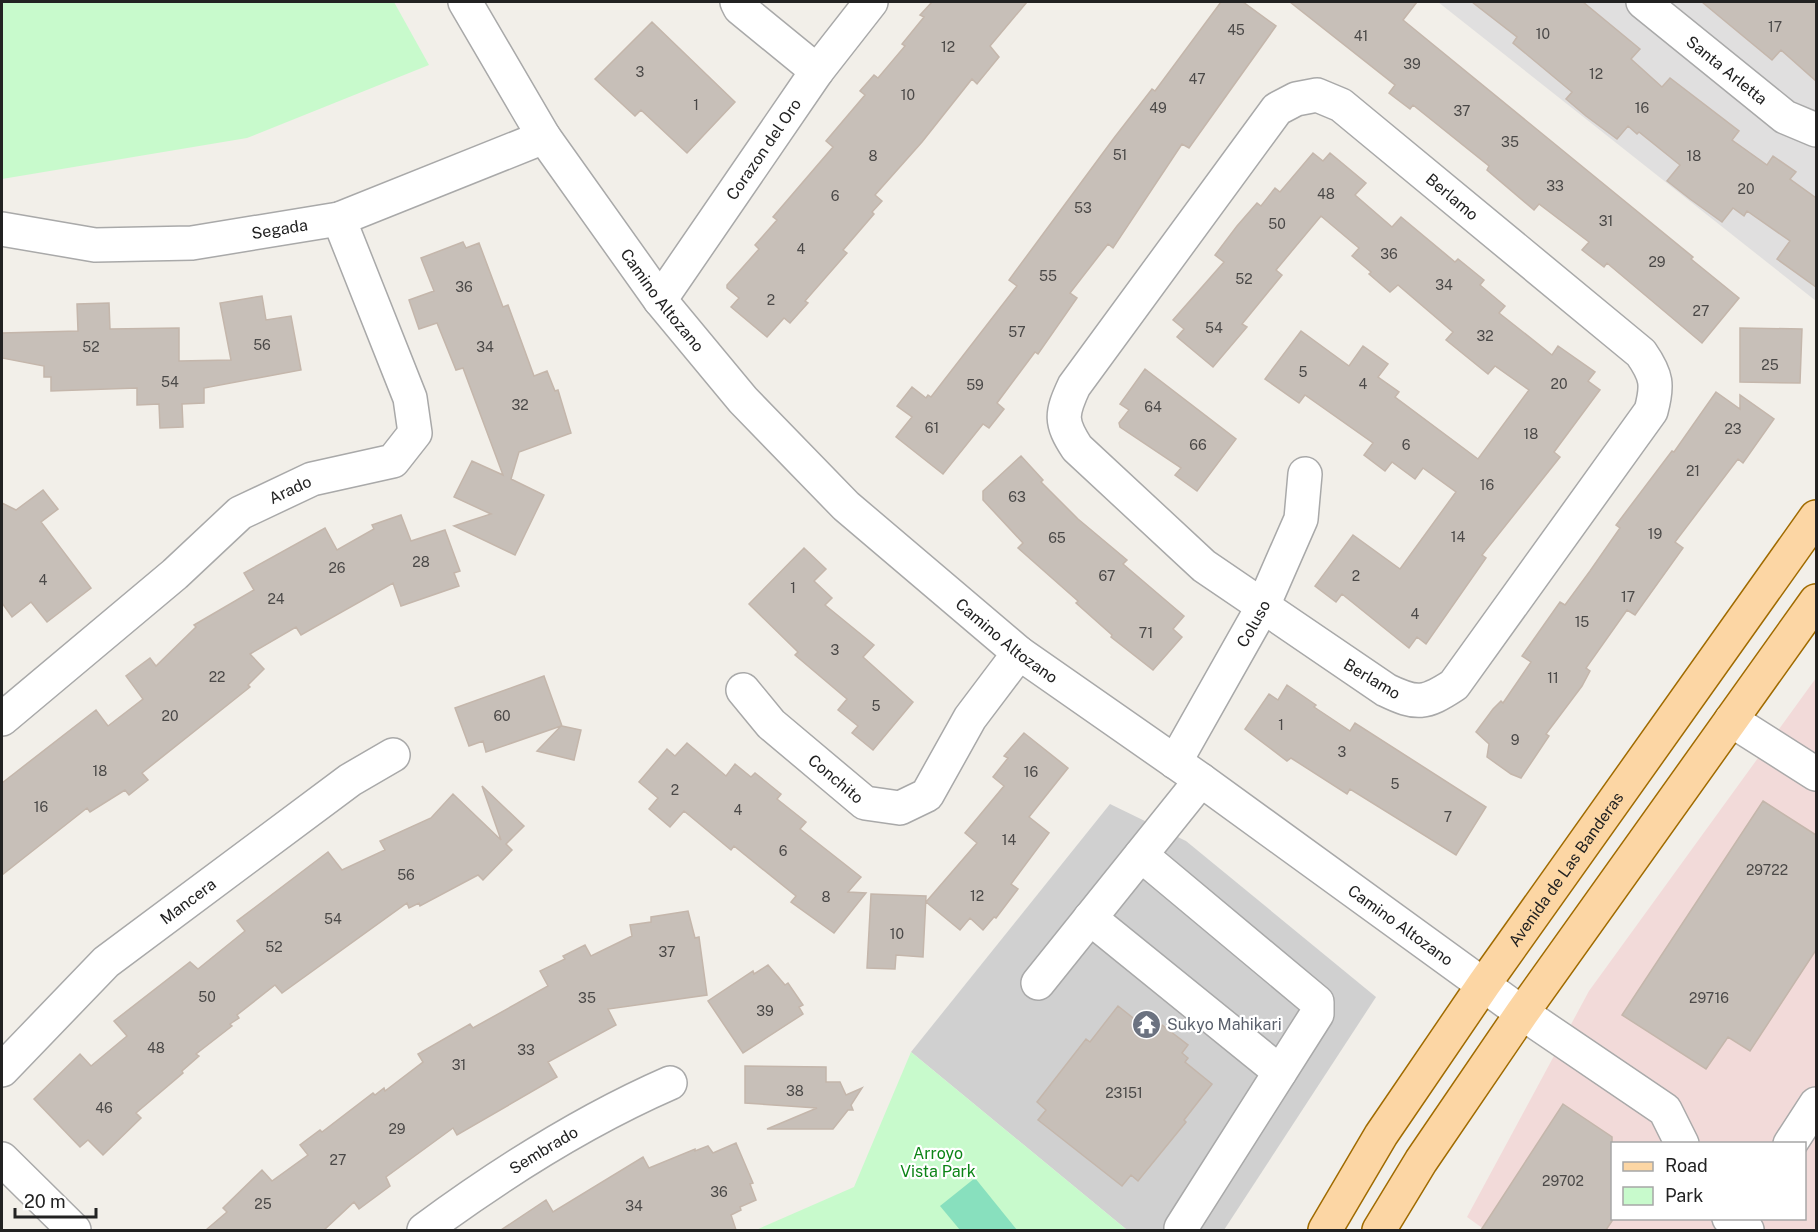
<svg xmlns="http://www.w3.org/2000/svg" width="1818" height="1232" font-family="'Public Sans',sans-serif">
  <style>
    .residential { fill: #e0dfdf }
    .commercial { fill: #f2dad9; fill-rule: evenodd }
    .religious { fill: #d0d0d0 }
    .park { fill: #c8facc }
    .pitch { fill: #88e0be }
    .building { fill: #c7bfb8; stroke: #c4b6ab; stroke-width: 1.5 }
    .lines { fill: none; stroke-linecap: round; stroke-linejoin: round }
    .minor-casing { stroke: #a9a9a9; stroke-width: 36 }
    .major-casing { stroke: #a06b00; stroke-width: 36 }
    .minor { stroke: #fff; stroke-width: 33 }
    .major { stroke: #fcd6a4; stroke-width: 33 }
    .labels { text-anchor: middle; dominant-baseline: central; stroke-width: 4.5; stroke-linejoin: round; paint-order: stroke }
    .number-label { font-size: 14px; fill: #4b4948 }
    .street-label { font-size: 16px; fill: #222; stroke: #fff }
    .worship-label { font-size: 16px; fill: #5b616d; stroke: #fff; text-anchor: start }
    .park-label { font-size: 16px; fill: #0c8416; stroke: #fff }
  </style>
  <rect width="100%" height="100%" fill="#f2efe9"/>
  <path class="residential" d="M1438,2H1816V301Z"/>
  <path class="commercial" d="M1816,678V1230H1485L1467,1217L1589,991ZM1612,1144H1804V1218H1612Z"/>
  <path class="religious" d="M1110,804L1186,841L1376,997L1224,1230H1127L911,1052Z"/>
  <path class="park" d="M2,2H394L429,65L247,138L2,179Z
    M911,1052L1127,1230H756L854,1187Z"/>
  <path class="pitch" d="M975,1178L1017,1230H960L940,1206Z"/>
  <path class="building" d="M932,2H1027L990,46L999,57L977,84L972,79L922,142L875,195L882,201L872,212L874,214L843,250L847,253L805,301L808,303L790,323L784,318L767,337L731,307L739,298L727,288V285L759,249L755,245L777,220L773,217L833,147L826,141L865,95L860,91L874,75L878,78L905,46L902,44L924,17L920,15Z
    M1221,2H1243L1276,26L1189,148L1182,144L1113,248L1108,244L1070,293L1077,298L1038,354L1035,352L997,403L1004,409L989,428L983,424L943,474L896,437L912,417L897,406L912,387L926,398L928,395L931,397L1017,286L1009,280L1046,230L1114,138L1152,89L1155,91Z
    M1290,2H1417L1403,20L1693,257L1691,259L1739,298L1702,343L1607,263L1604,267L1582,250L1589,242L1539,204L1534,210L1487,170L1489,166L1413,105L1410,109L1389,93L1395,85Z
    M1472,2H1583L1640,49L1631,59L1662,87L1670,78L1739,131L1732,140L1767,165L1773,156L1796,172L1790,179L1816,198V287L1777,259L1790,241L1747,211L1744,216L1733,208L1722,222L1690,199L1667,181L1680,165L1639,132L1637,134L1628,126L1617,139L1586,116L1566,99L1572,92L1513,43L1517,37Z
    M1702,2H1816V81L1781,50L1772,60Z
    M652,22L735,102L687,153L641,110L635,116L595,79Z
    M1313,153L1323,161L1330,153L1366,183L1355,195L1392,227L1401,217L1455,262L1458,259L1484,280L1480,285L1505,306L1499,313L1552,355L1558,346L1595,372L1588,381L1600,390L1554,452L1560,457L1482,555L1486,558L1426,644L1417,637L1409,648L1342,594L1336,602L1315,586L1353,535L1400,569L1456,492L1423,468L1415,479L1392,462L1385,471L1364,455L1373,443L1305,395L1299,403L1265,379L1301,331L1349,366L1363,346L1388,364L1378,377L1399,392L1395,397L1478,459L1529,390L1495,366L1488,374L1446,340L1453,332L1398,285L1390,292L1369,274L1371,272L1352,256L1359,248L1321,216L1276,270L1282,275L1242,324L1247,327L1213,367L1177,337L1184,329L1173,320L1224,262L1215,255L1237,226L1257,203L1261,206L1275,188L1280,192Z
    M463,242L466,248L479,243L503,307L508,305L534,376L547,371L555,391L558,390L571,433L519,452L511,479L544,495L515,555L454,526L491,514L454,497L472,461L503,475L463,368L456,370L437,323L419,329L409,300L434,291L421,258Z
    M262,296L266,320L291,316L301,370L204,388V403L182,404L183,427L160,428L159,404L137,405V388L51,391V377H44V366L2,358V333L78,331L77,304L109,303L110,329L179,328V361L231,360L220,303Z
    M1740,328L1802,329L1800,383L1740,382Z
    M1145,369L1236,439L1197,491L1175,475L1181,468L1120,427L1119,423L1129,410L1120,404Z
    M1716,392L1740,409V395L1774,419L1743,463L1738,459L1675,542L1683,548L1635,615L1627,610L1586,668L1590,671L1582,686L1546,734L1549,736L1521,778L1511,774L1487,757L1489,744L1476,732L1493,709L1501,701L1503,703L1531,662L1522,656L1560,602L1565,605L1590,571L1620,528L1616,525L1672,451L1674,452Z
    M1021,456L1043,480L1041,482L1078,519L1127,560L1123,564L1184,616L1173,629L1182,637L1153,670L1111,637L1112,635L1076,603L1078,601L1018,548L1023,543L983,500V491Z
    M43,490L58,509L41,522L91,588L47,622L31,602L12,617L2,603V503L16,510Z
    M401,515L411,541L445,530L460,571L454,573L459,586L401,606L393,583L301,635L296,627L250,654L264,669L248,685L250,687L142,773L148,780L129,795L125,790L90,812L87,808L2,875V783L96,710L108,726L143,699L126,676L150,658L156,666L196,627L194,625L254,590L244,573L325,528L337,550L374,529L372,525Z
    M804,548L826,569L814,581L832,598L825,605L874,645L863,657L913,702L873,750L852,733L858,726L838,710L847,699L795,655L798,652L749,604Z
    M544,676L562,726L581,730L574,760L537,751L561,726L486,752L483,741L469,746L455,708Z
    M1287,685L1316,705L1314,707L1350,731L1355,723L1486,807L1456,855L1350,789L1347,794L1291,758L1287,761L1245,729L1269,694L1278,700Z
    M1024,733L1068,768L1029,817L1049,833L1011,884L1018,889L996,918L994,917L983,930L970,918L960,930L926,902L977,843L965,833L1004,786L993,777L1008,758L1004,756Z
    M687,743L726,776L735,764L751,777L755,773L781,794L777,799L806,822L800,829L861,877L848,892L866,893L834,933L791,902L796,896L734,846L731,850L684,811L670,827L649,809L658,798L639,782L667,749L675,756Z
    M482,786L524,826L506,844L512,850L483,880L478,875L420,906L419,903L409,908L407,903L282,993L275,985L237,1015L239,1018L230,1024L232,1026L196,1054L199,1056L182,1071L183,1073L136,1113L141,1118L103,1155L88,1140L80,1147L34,1099L80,1054L91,1066L127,1036L114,1021L190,962L198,969L245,931L237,921L328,852L342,870L385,850L380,841L431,818L453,794L501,840Z
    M1763,801L1816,835V950L1750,1051L1728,1037L1706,1069L1622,1015Z
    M871,894L926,896L923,957L896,955L895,969L867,968Z
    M688,911L695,938L699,937L707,995L608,1009L616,1025L548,1062L557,1077L457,1135L453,1128L386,1177L390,1186L359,1209L354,1202L324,1230H206L227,1212L223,1208L262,1170L272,1181L308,1155L300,1145L320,1130L322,1132L373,1093L375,1095L384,1088L385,1091L423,1062L418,1054L470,1024L473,1028L548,986L540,971L565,959L563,956L585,945L591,956L632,936L630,925L651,922V917Z
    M768,965L785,985L788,983L803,1005L799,1007L803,1014L743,1053L708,1001L753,971L754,974Z
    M1118,1006L1147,1029L1149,1026L1157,1032L1162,1025L1188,1045L1182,1053L1188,1058L1185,1062L1212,1084L1184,1120L1186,1122L1138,1181L1131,1175L1122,1186L1038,1120L1046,1110L1037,1102L1086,1039L1090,1042Z
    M745,1066L826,1067V1082H840L846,1095L862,1088L851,1105L853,1110H848L833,1129H767L817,1108L745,1103Z
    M1563,1104L1612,1137V1221L1606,1230H1481Z
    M736,1143L753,1183L750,1184L756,1200L740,1207L741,1210L731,1215L736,1230H501L546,1200L553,1212L643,1157L649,1168L695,1149V1151L708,1146L713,1153Z"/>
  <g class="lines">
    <defs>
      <g id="minor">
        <path id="s1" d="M465,2L544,137L660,300L743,400L846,506L1019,653L1201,780L1522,1013L1665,1110L1682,1144"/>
        <path d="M737,2L740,8L817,71"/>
        <path id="s2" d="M1643,2L1785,117L1816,130"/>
        <path d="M1317,95L1341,105L1641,353C1657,376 1658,385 1651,411L1454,685C1425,704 1417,705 1386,690L1204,566L1077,448C1060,422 1061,414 1074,386L1277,109L1296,99Z"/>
        <path id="s3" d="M2,229L95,245L192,243L339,219L544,137"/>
        <path id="s4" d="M660,300L817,71L871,2"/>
        <path id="s5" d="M743,690L771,724L865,803L900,808L927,795L970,718L1019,653"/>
        <path id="s6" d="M2,719L175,574L240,513L312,479L393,461L415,433L410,398L339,219"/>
        <path d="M1731,720L1816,774"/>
        <path id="s7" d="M1175,762L1262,608L1301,519L1305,474"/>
        <path d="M1141,855L1317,1002V1014L1181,1228"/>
        <path d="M1090,918L1280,1072"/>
        <path d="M1038,983L1201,780"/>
        <path id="s8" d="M2,1070L106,962L350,780L393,755"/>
        <path d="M1790,1144L1816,1104"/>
        <path d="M2,1159L74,1230"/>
        <path d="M1729,1218L1747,1230"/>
        <path id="s9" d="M424,1230C500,1174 583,1121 670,1083"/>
      </g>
      <g id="major">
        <path id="s10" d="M1325,1230L1381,1135L1484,984L1816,517"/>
        <path d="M1379,1230L1421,1161L1522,1013L1816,601"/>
      </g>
    </defs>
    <use href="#minor" class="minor-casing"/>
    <use href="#major" class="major-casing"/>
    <use href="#minor" class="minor"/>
    <use href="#major" class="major"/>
  </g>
  <defs>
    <symbol id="temple-disc" viewBox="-11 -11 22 22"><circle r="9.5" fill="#6b7280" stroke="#fff"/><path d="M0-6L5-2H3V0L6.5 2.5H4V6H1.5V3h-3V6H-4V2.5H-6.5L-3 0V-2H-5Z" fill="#fff"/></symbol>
  </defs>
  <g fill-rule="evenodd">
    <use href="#temple-disc" x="1130" y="1008" width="33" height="33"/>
  </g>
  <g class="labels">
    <g class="number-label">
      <text x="1775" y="27">17</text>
      <text x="1236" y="30">45</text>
      <text x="1543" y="34">10</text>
      <text x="1361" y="36">41</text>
      <text x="948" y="47">12</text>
      <text x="1412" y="64">39</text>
      <text x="640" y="72">3</text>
      <text x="1596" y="74">12</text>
      <text x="1197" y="79">47</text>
      <text x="908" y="95">10</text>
      <text x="696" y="105">1</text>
      <text x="1158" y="108">49</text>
      <text x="1642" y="108">16</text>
      <text x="1462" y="111">37</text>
      <text x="1510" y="142">35</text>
      <text x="1120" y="155">51</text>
      <text x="873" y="156">8</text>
      <text x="1694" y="156">18</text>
      <text x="1555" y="186">33</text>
      <text x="1746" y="189">20</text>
      <text x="1326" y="194">48</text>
      <text x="835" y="196">6</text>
      <text x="1083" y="208">53</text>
      <text x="1606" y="221">31</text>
      <text x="1277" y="224">50</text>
      <text x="801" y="249">4</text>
      <text x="1389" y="254">36</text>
      <text x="1657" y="262">29</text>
      <text x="1048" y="276">55</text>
      <text x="1244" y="279">52</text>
      <text x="1444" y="285">34</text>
      <text x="464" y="287">36</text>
      <text x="771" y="300">2</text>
      <text x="1701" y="311">27</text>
      <text x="1214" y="328">54</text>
      <text x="1017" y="332">57</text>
      <text x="1485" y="336">32</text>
      <text x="262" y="345">56</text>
      <text x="91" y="347">52</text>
      <text x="485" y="347">34</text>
      <text x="1770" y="365">25</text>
      <text x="1303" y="372">5</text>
      <text x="170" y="382">54</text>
      <text x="1363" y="384">4</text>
      <text x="1559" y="384">20</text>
      <text x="975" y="385">59</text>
      <text x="520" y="405">32</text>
      <text x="1153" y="407">64</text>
      <text x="932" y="428">61</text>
      <text x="1733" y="429">23</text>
      <text x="1531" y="434">18</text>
      <text x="1198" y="445">66</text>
      <text x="1406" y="445">6</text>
      <text x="1693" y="471">21</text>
      <text x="1487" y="485">16</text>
      <text x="1017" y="497">63</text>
      <text x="1655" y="534">19</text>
      <text x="1458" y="537">14</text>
      <text x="1057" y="538">65</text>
      <text x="421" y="562">28</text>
      <text x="337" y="568">26</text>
      <text x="1107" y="576">67</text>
      <text x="1356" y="576">2</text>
      <text x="43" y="580">4</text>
      <text x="793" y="588">1</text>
      <text x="1628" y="597">17</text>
      <text x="276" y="599">24</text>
      <text x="1415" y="614">4</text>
      <text x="1582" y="622">15</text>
      <text x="1146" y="633">71</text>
      <text x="835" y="650">3</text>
      <text x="217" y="677">22</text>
      <text x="1553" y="678">11</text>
      <text x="876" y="706">5</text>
      <text x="170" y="716">20</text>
      <text x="502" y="716">60</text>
      <text x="1281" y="725">1</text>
      <text x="1515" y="740">9</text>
      <text x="1342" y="752">3</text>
      <text x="100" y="771">18</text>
      <text x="1031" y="772">16</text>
      <text x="1395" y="784">5</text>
      <text x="675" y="790">2</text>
      <text x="41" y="807">16</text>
      <text x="738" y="810">4</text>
      <text x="1448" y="817">7</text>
      <text x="1009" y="840">14</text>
      <text x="783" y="851">6</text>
      <text x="1767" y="870">29722</text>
      <text x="406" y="875">56</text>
      <text x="977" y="896">12</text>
      <text x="826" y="897">8</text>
      <text x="333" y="919">54</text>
      <text x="897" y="934">10</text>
      <text x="274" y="947">52</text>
      <text x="667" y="952">37</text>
      <text x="207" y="997">50</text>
      <text x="587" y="998">35</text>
      <text x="1709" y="998">29716</text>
      <text x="765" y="1011">39</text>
      <text x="156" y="1048">48</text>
      <text x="526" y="1050">33</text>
      <text x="459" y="1065">31</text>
      <text x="795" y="1091">38</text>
      <text x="1124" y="1093">23151</text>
      <text x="104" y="1108">46</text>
      <text x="397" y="1129">29</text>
      <text x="338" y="1160">27</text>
      <text x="1563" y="1181">29702</text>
      <text x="719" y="1192">36</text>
      <text x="263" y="1204">25</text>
      <text x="634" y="1206">34</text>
    </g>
    <g class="street-label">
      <text stroke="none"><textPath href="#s2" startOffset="108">Santa Arletta</textPath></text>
      <text stroke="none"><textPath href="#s4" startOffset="183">Corazon del Oro</textPath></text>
      <text transform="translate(1452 197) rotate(40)">Berlamo</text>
      <text stroke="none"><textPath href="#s3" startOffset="280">Segada</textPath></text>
      <text stroke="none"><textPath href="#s1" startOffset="358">Camino Altozano</textPath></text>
      <text stroke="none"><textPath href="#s6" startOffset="370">Arado</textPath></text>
      <text stroke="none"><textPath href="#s7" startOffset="159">Coluso</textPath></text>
      <text stroke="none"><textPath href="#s1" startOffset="844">Camino Altozano</textPath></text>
      <text transform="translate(1372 679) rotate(31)">Berlamo</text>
      <text stroke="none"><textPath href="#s5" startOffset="129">Conchito</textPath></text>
      <text stroke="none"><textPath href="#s10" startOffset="434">Avenida de Las Banderas</textPath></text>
      <text stroke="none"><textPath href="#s8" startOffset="252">Mancera</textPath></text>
      <text stroke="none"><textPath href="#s1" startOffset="1330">Camino Altozano</textPath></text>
      <text stroke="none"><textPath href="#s9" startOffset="144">Sembrado</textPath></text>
    </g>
    <g class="worship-label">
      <text x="1167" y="1024">Sukyo Mahikari</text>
    </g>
    <g class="park-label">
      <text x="938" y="1153">Arroyo<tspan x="938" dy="18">Vista Park</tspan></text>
    </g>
  </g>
  <rect width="1818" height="1232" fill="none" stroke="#222222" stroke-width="6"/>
  <rect x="1611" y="1142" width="195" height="78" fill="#ffffff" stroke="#a7a7a7" stroke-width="1.5"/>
  <rect x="1623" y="1162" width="30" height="9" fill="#fcd6a4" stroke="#a7a7a7" stroke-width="1.5"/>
  <text x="1665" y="1172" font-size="18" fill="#222222">Road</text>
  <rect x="1623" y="1187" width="30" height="18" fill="#c8facc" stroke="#a7a7a7" stroke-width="1.5"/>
  <text x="1665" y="1202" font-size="18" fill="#222222">Park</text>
  <path d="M15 1208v9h81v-9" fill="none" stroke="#222222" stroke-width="3"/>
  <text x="24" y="1208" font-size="18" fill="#222222" stroke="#ffffff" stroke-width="4.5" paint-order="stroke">20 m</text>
</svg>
